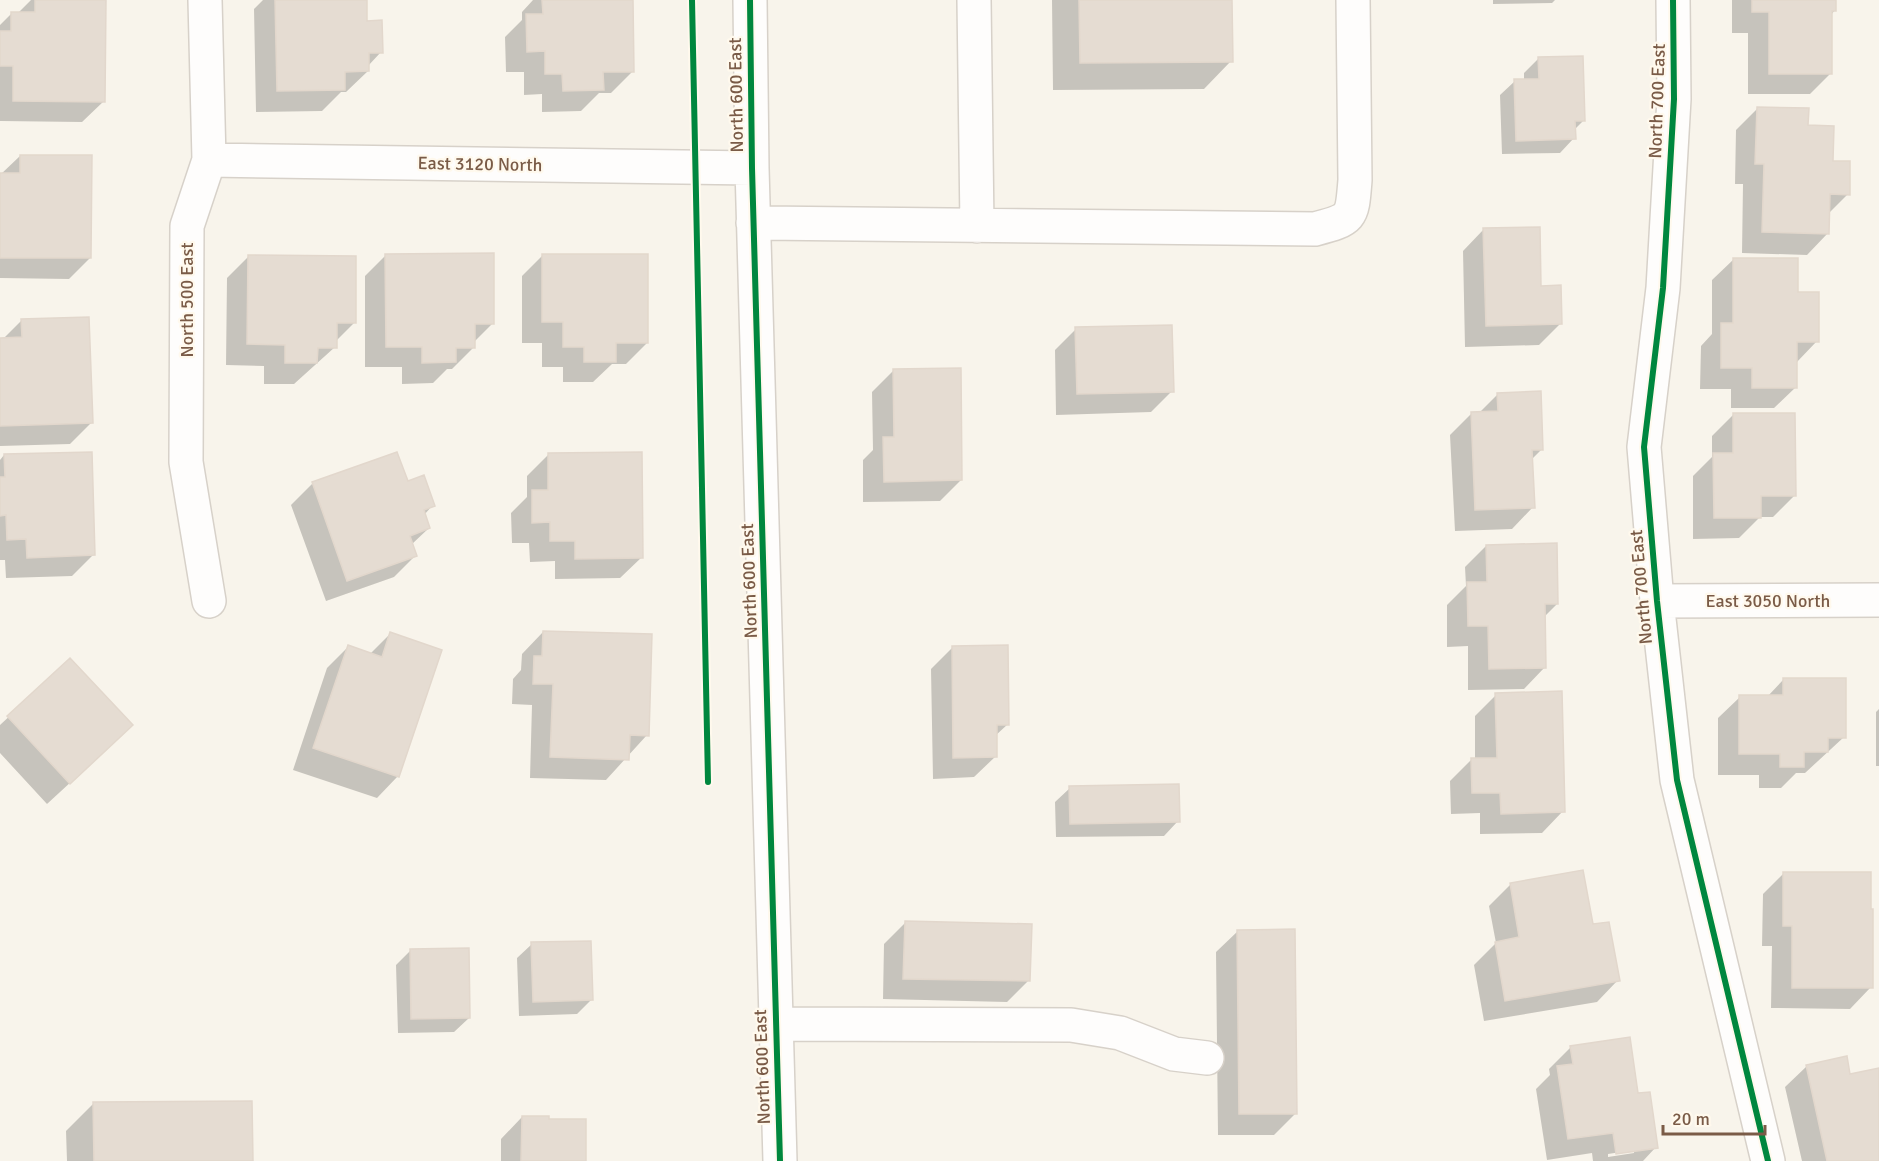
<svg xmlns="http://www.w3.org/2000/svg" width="1879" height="1161" font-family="Signika,sans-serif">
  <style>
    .shadow { fill: #0003; fill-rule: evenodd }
    .building { fill: #e5dcd2; stroke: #e2d7cc; stroke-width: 1.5 }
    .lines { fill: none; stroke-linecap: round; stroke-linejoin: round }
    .minor-casing { stroke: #d7d1c9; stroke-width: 36 }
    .minor { stroke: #fefdfc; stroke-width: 33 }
    .cycleway-casing { stroke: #fff9ed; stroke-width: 10 }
    .cycleway { stroke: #00873e; stroke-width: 6 }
    .labels { text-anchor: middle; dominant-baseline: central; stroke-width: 4.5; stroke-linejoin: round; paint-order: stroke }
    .street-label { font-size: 18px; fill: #7a5b47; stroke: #fff9ed }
  </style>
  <rect width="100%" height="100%" fill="#f8f4eb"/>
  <path class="shadow" d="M31,0H105L104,101L82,122L0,121V25L11,14H17Z
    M263,0H365L366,22L381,52L368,66V71L346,92H341L322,111L256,112L254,9Z
    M533,0H632L633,71L611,93H599L581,111L542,112V94L524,95V72H506L505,37L522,20V12Z
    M1052,0H1231V61L1204,89L1053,90Z
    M1493,0H1555L1552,3L1493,4Z
    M1732,0H1835V10L1831,15V73L1810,94H1748V33H1732Z
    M1538,59L1583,121L1574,130V138L1560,153L1502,154L1500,95L1515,81L1524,80V73Z
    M1757,109L1807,127L1832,162L1848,194L1828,214V233L1807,255L1742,253L1743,184H1735L1736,130Z
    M20,156L90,258L69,279L0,278V175Z
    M1484,229L1561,323L1539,345L1465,347L1463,251Z
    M386,255L493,323L473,343V348L452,369H447L433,383L402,384V367H365V276Z
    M543,255L647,343L626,364H612L593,382H563V367H542V343H522V276Z
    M249,256L354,323L335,342V347L294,384H264V366L226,365L227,278Z
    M1734,259L1796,294L1817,341L1796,363V387L1774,408H1731V389H1700L1701,346L1712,334V280Z
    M22,320L92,422L70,444L0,446V339H3Z
    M1076,329L1172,391L1151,412L1056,415L1055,350Z
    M893,371L961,480L940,501L863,502V460L873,450L872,392Z
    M1498,394L1542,449L1531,460L1533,507L1512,529L1455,531L1450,435L1472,413H1479Z
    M1733,415L1794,496L1773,517H1760L1739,538L1693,539V476L1712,457V436Z
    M396,454L407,483L433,505L424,515L429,528L411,545L415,556L394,577L326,601L291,505L313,483Z
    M4,455L93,555L72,576L6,578L5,560H0V460Z
    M548,455L642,557L620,578L555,579V561L530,562L529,543H512L511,513L527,497V476Z
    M1486,546L1557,604L1544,617L1545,667L1524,689L1468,690V646L1447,647V605L1466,586L1465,567Z
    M543,632L647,735L606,780L530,778L532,705L512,704L513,679L521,670L522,654Z
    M390,634L398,776L377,798L293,770L327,668L348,647L370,654Z
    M952,648L1008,724L995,736L996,756L974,777L933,779L931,669Z
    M70,660L110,746L47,804L0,753V725Z
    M1784,679L1844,737L1805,773H1796L1781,788H1759V775H1718V718L1740,697H1767Z
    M1496,695L1563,811L1542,833L1480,834V813L1451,814L1450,781L1471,760H1475V716Z
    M1879,709V766H1876V712Z
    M1070,788L1178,821L1164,836L1056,837L1055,802Z
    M1784,873L1871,987L1850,1009L1771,1008L1772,946H1762L1763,894Z
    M1511,884L1592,926L1618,980L1597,1002L1484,1021L1474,965L1496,943L1489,906Z
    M905,923L1028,981L1007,1002L883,999L884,944Z
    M1238,931L1295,1114L1274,1135H1218L1216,952Z
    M532,944L591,1000L577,1014L519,1016L517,958Z
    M411,950L469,1018L454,1032L398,1033L396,965Z
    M1571,1047L1637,1095L1656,1147L1643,1161H1593L1592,1153L1547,1160L1536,1089L1550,1075L1549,1069ZM1634,1150V1153L1608,1157V1154Z
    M1807,1066L1849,1076L1879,1069V1161H1802L1785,1087Z
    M94,1103L251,1161H67L66,1131Z
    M522,1117L548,1121L585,1161H501V1139Z"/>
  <path class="building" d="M35,0H106L105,102L13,101V66H0V31H11V12H35Z
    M275,0H367V21L382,20L383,53H369V71L345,72V90L277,91Z
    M542,0H633L634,72H603L604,90L563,91L562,74H545V51L527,52L526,14H543Z
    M1079,0H1232L1233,62L1080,63Z
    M1752,0H1836V11H1832V74H1769V12H1752Z
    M1583,56L1585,121H1575L1576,139L1516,141L1514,79H1539L1538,57Z
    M1757,107L1809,108L1808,125L1834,126L1833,161H1850V195L1830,194L1829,234L1762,232L1764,164H1755Z
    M20,155H92L91,258H0V173H20Z
    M1540,227L1541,286L1561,285L1562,324L1486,326L1483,228Z
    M494,253V324H475V348H456V362L422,363V347H386L385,254Z
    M542,254H648V343H616V362H584V347H563V322H542Z
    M248,255L356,256V323H337V348H318L317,363H285V345L247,344Z
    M1733,258H1798V292H1819V342H1797V388H1752V368H1721V323H1733Z
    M89,317L93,423L0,426V338L22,337L21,319Z
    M1172,325L1174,392L1077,394L1075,327Z
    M961,368L962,480L884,482L883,437H894L893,369Z
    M1541,391L1543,450H1532L1535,508L1475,510L1471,412L1498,411L1497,393Z
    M1733,413H1795L1796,496H1761V518H1714L1713,453H1733Z
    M92,452L95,555L27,558L26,539L7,540L6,515L0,516V477H5L4,454Z
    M397,452L408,481L424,475L435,506L424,510L430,528L410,536L417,556L347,581L312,482Z
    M642,452L643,558L575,559V541H550V522L532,523V490H548V453Z
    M1557,543L1558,604H1545L1546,668L1489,669L1488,626H1468L1467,582H1487L1486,545Z
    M543,631L652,634L649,736L630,735L629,760L550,757L553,684H533L534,656H542Z
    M390,632L442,650L399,777L313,748L348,645L382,657Z
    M1008,645L1009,725H997V757L953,758L952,646Z
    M70,658L133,725L70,784L7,716Z
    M1783,678H1846V738H1828V752H1804V767H1780V754H1739V695H1783Z
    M1562,691L1565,812L1501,814L1500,793H1472L1471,758H1497L1495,693Z
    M1179,784L1180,822L1070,824L1069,786Z
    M1583,870L1593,924L1609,922L1620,981L1505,1001L1495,942L1519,937L1510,883Z
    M1783,872H1871V909H1873V988H1792V926H1783Z
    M905,921L1032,924L1030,981L903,979Z
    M1295,929L1297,1114H1239L1237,930Z
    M591,941L593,1000L533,1002L531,942Z
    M469,948L470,1018L411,1019L410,949Z
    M1630,1037L1638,1093L1650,1092L1658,1148L1616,1154L1613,1133L1568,1139L1557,1066L1573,1064L1570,1046Z
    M1847,1056L1850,1074L1879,1068V1161H1827L1806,1065Z
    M252,1101L253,1161H94L93,1102Z
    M522,1116H549V1119H586V1161H521Z"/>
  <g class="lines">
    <defs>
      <path id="minor" d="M205,0L209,160L187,226L186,462L209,601
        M750,0L752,168L780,1161
        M974,0L977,226
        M1673,0L1674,99L1663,288L1644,447L1657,601L1677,780L1768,1161
        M209,160L752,168
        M753,223L1315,229C1353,219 1352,218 1355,180L1353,0
        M1657,601L1879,600
        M776,1024L1071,1025L1120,1033L1174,1054L1207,1058"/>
    </defs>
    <use href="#minor" class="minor-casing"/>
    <use href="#minor" class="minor"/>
    <defs>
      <path id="cycleway" d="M692,0L708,782
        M750,0L752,168L780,1161
        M1673,0L1674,99L1663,288L1644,447L1657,601L1677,780L1768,1161"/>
    </defs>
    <use href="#cycleway" class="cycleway-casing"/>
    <use href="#cycleway" class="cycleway"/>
  </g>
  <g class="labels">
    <g class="street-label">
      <text transform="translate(736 95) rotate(-91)">North 600 East</text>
      <text transform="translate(1657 101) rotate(-88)">North 700 East</text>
      <text transform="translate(480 164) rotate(1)">East 3120 North</text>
      <text transform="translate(187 300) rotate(-90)">North 500 East</text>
      <text transform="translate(749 581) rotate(-92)">North 600 East</text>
      <text transform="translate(1641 587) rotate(-95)">North 700 East</text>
      <text x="1768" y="601">East 3050 North</text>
      <text transform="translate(762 1067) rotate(-92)">North 600 East</text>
    </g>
  </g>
  <path d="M1663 1125v9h102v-9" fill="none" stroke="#7a5b47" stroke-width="3"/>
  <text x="1672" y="1125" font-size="18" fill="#7a5b47" stroke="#fff9ed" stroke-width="4.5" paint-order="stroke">20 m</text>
</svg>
